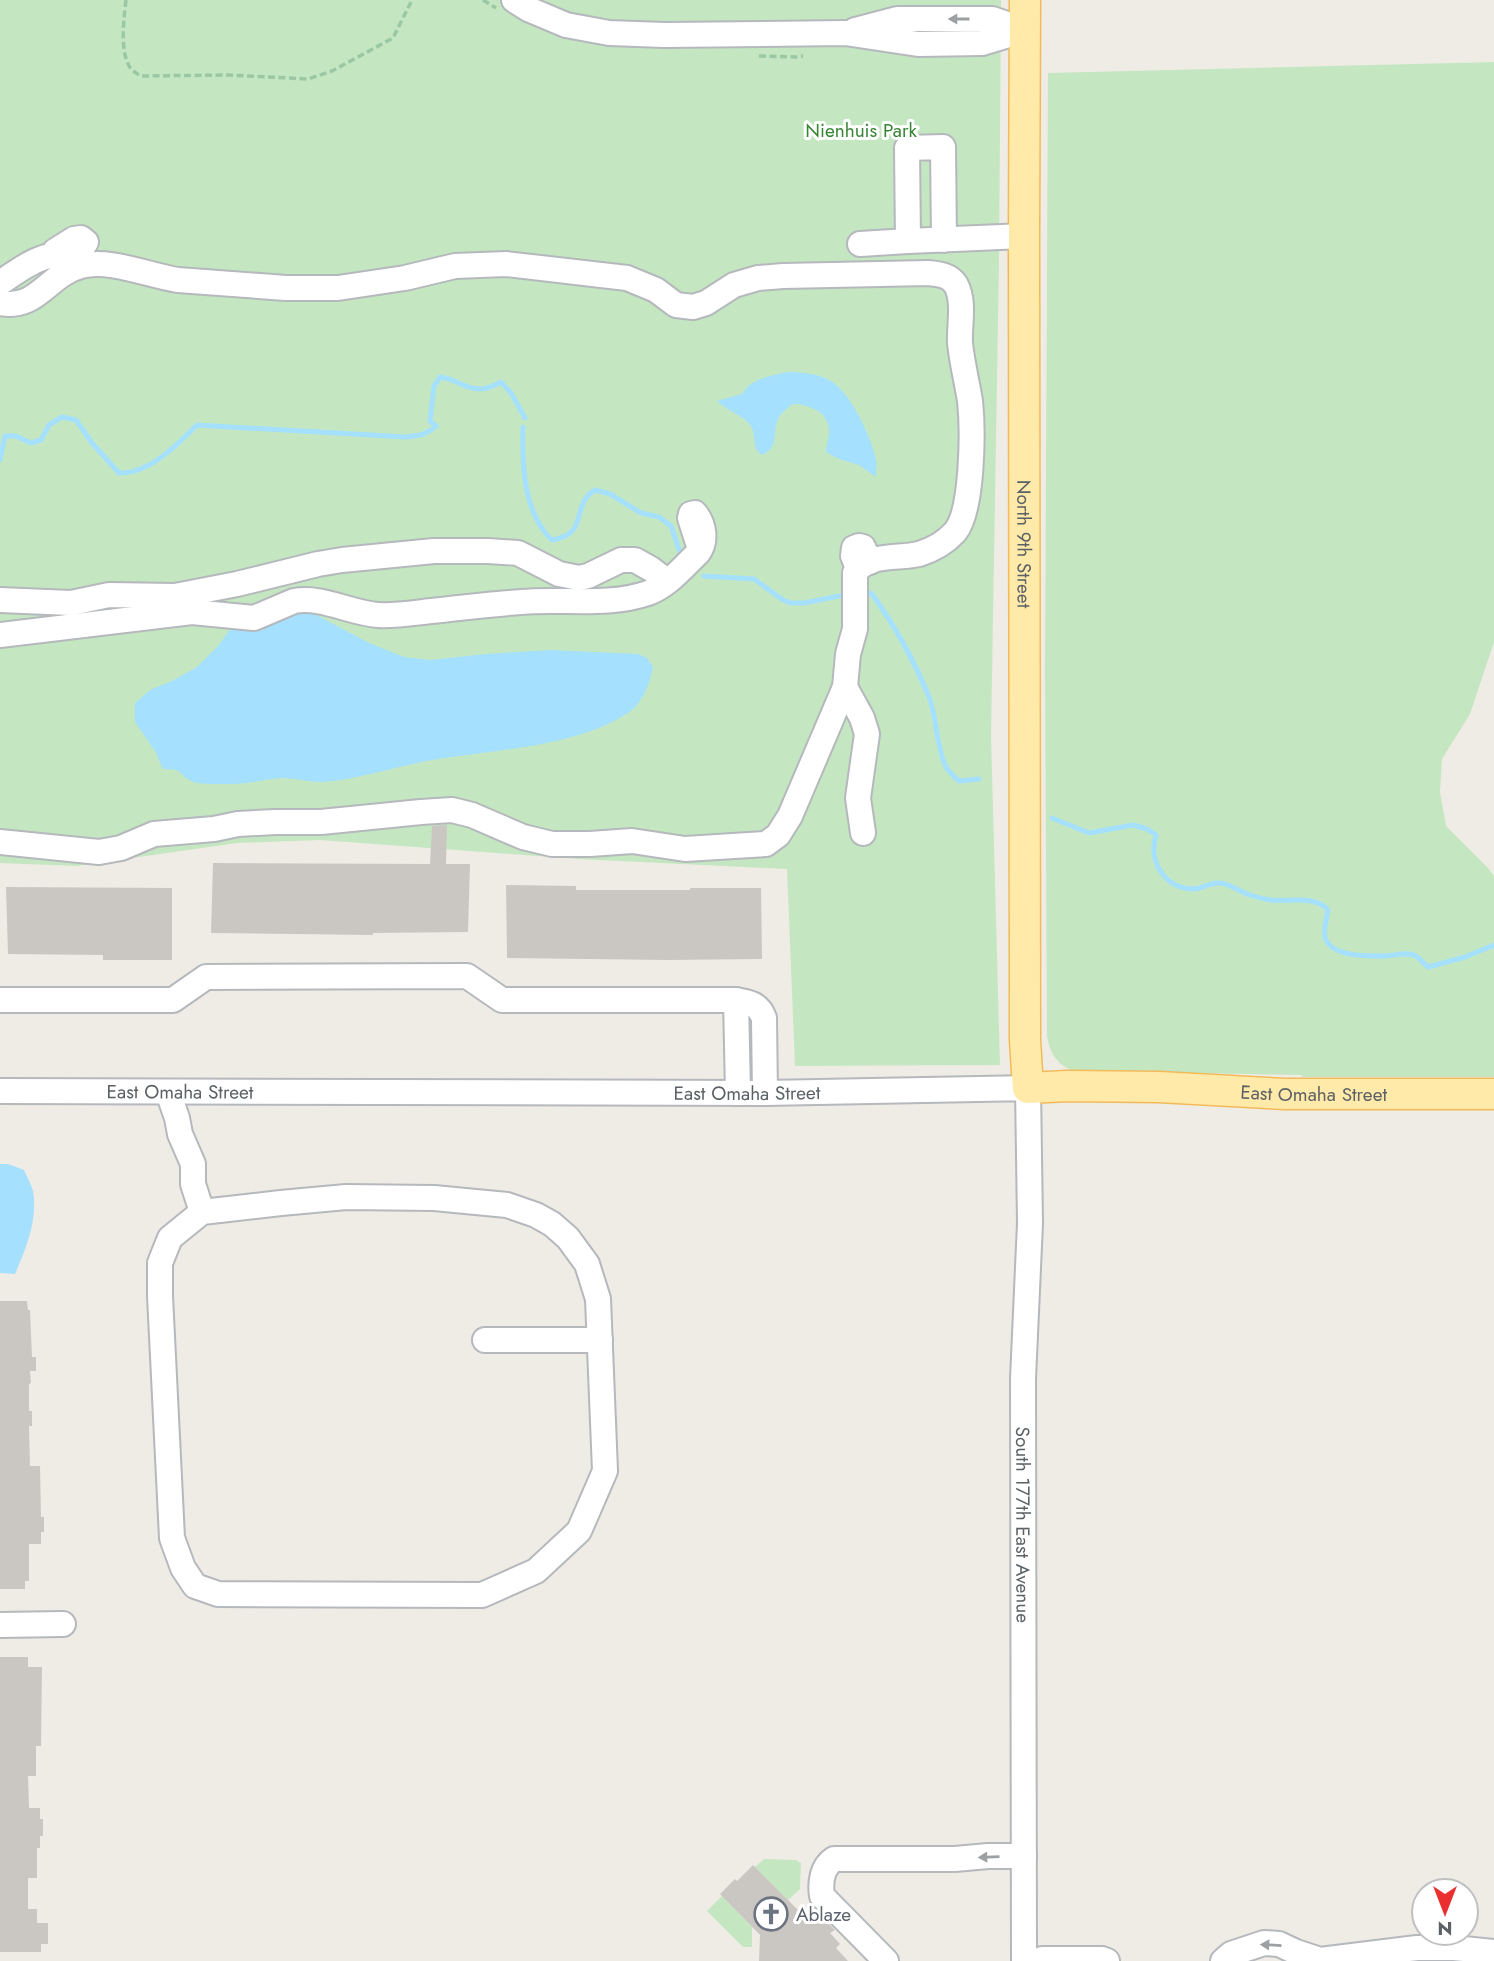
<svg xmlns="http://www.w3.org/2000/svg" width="1494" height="1961" font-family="Jost,sans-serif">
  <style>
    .green { fill: #c4e7c1 }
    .water { fill: #a5e0ff }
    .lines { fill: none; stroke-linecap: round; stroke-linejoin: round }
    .stream { stroke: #a5e0ff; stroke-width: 5 }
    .building { fill: #cac7c2 }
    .minor-casing { stroke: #b5b8bc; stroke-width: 28 }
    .major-casing { stroke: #f3ba5a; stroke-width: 33 }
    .path { stroke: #9ac8a3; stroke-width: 3.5; stroke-dasharray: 7 3.5; stroke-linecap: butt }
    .minor { stroke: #fff; stroke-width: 24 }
    .major { stroke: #ffeaaa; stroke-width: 30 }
    .oneway { fill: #9da0a3 }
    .labels { text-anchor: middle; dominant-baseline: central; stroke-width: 6; stroke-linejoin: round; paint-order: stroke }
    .park-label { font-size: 19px; fill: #378534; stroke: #fff }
    .street-label { font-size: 19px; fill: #5c6165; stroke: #fff }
    .worship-label { font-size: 19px; fill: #5b616d; stroke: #fff; text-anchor: start }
  </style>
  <rect width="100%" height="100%" fill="#efece5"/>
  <path class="green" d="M0,0H1001L999,262L991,736L1000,1065L795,1066L787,869L578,859L320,840L237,843L76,866L0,863Z
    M1494,62V642L1470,714L1442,759L1440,792L1446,826L1488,868L1494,876V1077H1303L1301,1075L1074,1071C1056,1064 1050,1053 1047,1036L1045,672L1048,73Z
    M764,1859L796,1860L801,1863L800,1889L788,1900L755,1867Z
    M722,1896L752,1927V1947H743L707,1911Z"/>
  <path class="water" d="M787,372C800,372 813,373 825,378C849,387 871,436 876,460C877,465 876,471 876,477L859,465L839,459L826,452C826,444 830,437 829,429C829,425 826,418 822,414C817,409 797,401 791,405C788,407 786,410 783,412C768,427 783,444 763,455C750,449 758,436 750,425C744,416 726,410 717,401L742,394C751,378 771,376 787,372Z
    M289,610L309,611L369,643L404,657L430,660L485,654L551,650L594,652L638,654L647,658L653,667C650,683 643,703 628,713C578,746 497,750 438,759C400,765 362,779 323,782C309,782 295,778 281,778C265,779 249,784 233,784C224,784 198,785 191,781C176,773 185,769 163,769L155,751L135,722V703L150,690L172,681L197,667L218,646L234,624Z
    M0,1164H8L24,1170C27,1177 31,1184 33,1191C38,1220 26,1248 15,1274L0,1273Z"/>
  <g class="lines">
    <path class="stream" d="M523,427C522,464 523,513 552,540C590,534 570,505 595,490L610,494L641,513L659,517L671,526L681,555
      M0,460L5,436H16L31,443L41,440L49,425L62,417L76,420L92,443L119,473C149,474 177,445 197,425L405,437C418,436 426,435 436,426L430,421L434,386L440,377C453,378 465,389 479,389C486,390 494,385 501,382L511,393L525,418
      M704,576L754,579L783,600L791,603H804L844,595
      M864,592L872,594C895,626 914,660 929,697C937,718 936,744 945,765C947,771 954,776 959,781L979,779
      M1052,818L1089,833L1133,825L1147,829L1156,835C1148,861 1164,888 1193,889C1202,889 1211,882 1220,883C1229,883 1240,892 1250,895C1256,897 1264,899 1271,900C1289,902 1316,895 1328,910C1327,918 1323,930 1325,937C1330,957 1367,956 1384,956C1394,956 1406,951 1416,956C1420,959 1424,964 1428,967L1465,957L1494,945"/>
  </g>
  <path class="building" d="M447,825L446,864H470L468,932L373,933V935L211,933L213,863L430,864L432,826Z
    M506,885L576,886V890H690V888H761L762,959L667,960L507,958Z
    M6,887L172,888V960H103V955L8,954Z
    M0,1301H27L28,1310H30L32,1357H36V1371H30L31,1382L29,1385V1411H32V1426H29L30,1466H40L41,1517H44V1532H41V1544H29V1581H25V1589H0Z
    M0,1657H28V1667H42L41,1746H36V1776H28L29,1808H40V1819H43V1836H40V1848H37V1878H28V1909H37V1923H48V1944H41V1952H0Z
    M753,1865L805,1917L809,1913L819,1922L823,1918L835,1930L830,1933L840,1944L836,1948L848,1961H759L760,1935L720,1894L735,1879L737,1881Z"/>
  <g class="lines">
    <defs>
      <g id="minor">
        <path d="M514,0L528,9L566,25L609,33L664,35L845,33L918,44L982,43L1025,30"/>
        <path d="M855,30L897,19H992L1025,30"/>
        <path d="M944,240L943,147L907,148L908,241L1024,236"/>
        <path d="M860,244L908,241"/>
        <path d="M0,283C30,262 41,254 79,252L86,242L81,238L74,239L55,251"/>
        <path d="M0,303C38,310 47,275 81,266C109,258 150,276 178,280L286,288H338L405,278L455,266L506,264L627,278L656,290L676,305L693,307L706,303L734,285L758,278L783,276L928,273C939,274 950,275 956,285C965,302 959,326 960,343C962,363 967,382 970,401C973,429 973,511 955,532C946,542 932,550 919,554C899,559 867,553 855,573V629L848,654L845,687L790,816L778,835L766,844L685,849L632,841L590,844H552L523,837L472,815L452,810L421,812L321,822H275L238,824L214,829L154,834L121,848L99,852L0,842"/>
        <path d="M858,568L853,556L854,548L859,546L863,547L870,562"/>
        <path d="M0,600L71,603L109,595L175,596L237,584L318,564L342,560L434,551H488L518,553L559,574L579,578L588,576L621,560H635L651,569L667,581"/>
        <path d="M0,635L192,612L254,618L294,601C322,596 350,613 378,615C395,616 413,613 431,611C461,608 491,604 521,602C562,598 608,607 648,593C668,586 683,567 698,553C707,541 704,524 695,513L691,514L690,518L699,546L698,553"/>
        <path d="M845,687L862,718L867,734L858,798L863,833"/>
        <path d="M0,1000H173L206,977L467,976L502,1000H736C749,1002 759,1004 764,1018L765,1093"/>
        <path d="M736,1000L738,1093"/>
        <path id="s1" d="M0,1091L765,1093L1028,1088L1030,1223L1023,1379L1024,1961"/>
        <path d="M168,1092L177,1118L180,1134L193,1164V1184L202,1212"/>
        <path d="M346,1197L434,1198L507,1205L536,1215L552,1224L568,1238L587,1264L598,1299L605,1471L579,1531L536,1571L482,1595L218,1594L195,1586L183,1568L172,1538L160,1296V1263L170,1238L202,1212L281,1203Z"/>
        <path d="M485,1340H600"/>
        <path d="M0,1625L63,1624"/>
        <path d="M886,1961L822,1896C820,1882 822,1867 834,1859H955L988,1856H1024"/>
        <path d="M1039,1961L1042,1959H1102L1107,1961"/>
        <path d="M1223,1961L1231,1954L1264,1943L1279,1944L1296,1952L1320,1960L1417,1948H1454L1494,1952"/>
      </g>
      <g id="major">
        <path id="s2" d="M1025,0L1024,236L1025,1040L1028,1088L1067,1086L1159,1087L1285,1094H1494"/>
      </g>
    </defs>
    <use href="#minor" class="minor-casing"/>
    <use href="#major" class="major-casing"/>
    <path class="path" d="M126,0C124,18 119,53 131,69C134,72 137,73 140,76L229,75L308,79L332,71L393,38L412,0
      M483,0L496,8
      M759,56L796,57L803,56"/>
    <use href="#minor" class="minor"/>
    <use href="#major" class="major"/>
  </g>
  <defs><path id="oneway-solid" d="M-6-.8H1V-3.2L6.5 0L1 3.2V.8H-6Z" transform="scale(1.75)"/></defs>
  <g class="oneway">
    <use href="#oneway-solid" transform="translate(959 19) rotate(180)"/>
    <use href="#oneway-solid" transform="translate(989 1857) rotate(178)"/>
    <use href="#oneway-solid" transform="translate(1271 1945) rotate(-177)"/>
  </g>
  <defs>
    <symbol id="church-ring" viewBox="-11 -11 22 22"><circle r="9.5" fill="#fff" stroke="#6b7280" stroke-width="1.5"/><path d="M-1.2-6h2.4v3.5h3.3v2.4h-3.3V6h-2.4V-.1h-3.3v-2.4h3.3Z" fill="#6b7280"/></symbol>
  </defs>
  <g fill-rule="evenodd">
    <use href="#church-ring" x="752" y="1895" width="38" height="38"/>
  </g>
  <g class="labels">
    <g class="park-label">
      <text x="861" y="130">Nienhuis Park</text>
    </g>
    <g class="street-label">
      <text stroke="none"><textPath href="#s2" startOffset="544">North 9th Street</textPath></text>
      <text stroke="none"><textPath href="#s1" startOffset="180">East Omaha Street</textPath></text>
      <text stroke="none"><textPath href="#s2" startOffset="1374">East Omaha Street</textPath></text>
      <text stroke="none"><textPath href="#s1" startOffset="747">East Omaha Street</textPath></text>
      <text stroke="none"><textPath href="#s1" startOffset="1465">South 177th East Avenue</textPath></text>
    </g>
    <g class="worship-label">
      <text x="796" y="1914">Ablaze</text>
    </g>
  </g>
  <g transform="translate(1445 1912) rotate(180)"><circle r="33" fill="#ffffff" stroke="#bec0c1" stroke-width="2"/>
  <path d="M0-5L12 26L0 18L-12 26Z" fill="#eb2f31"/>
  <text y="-10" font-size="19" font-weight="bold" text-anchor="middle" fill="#5c6165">N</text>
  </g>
</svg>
